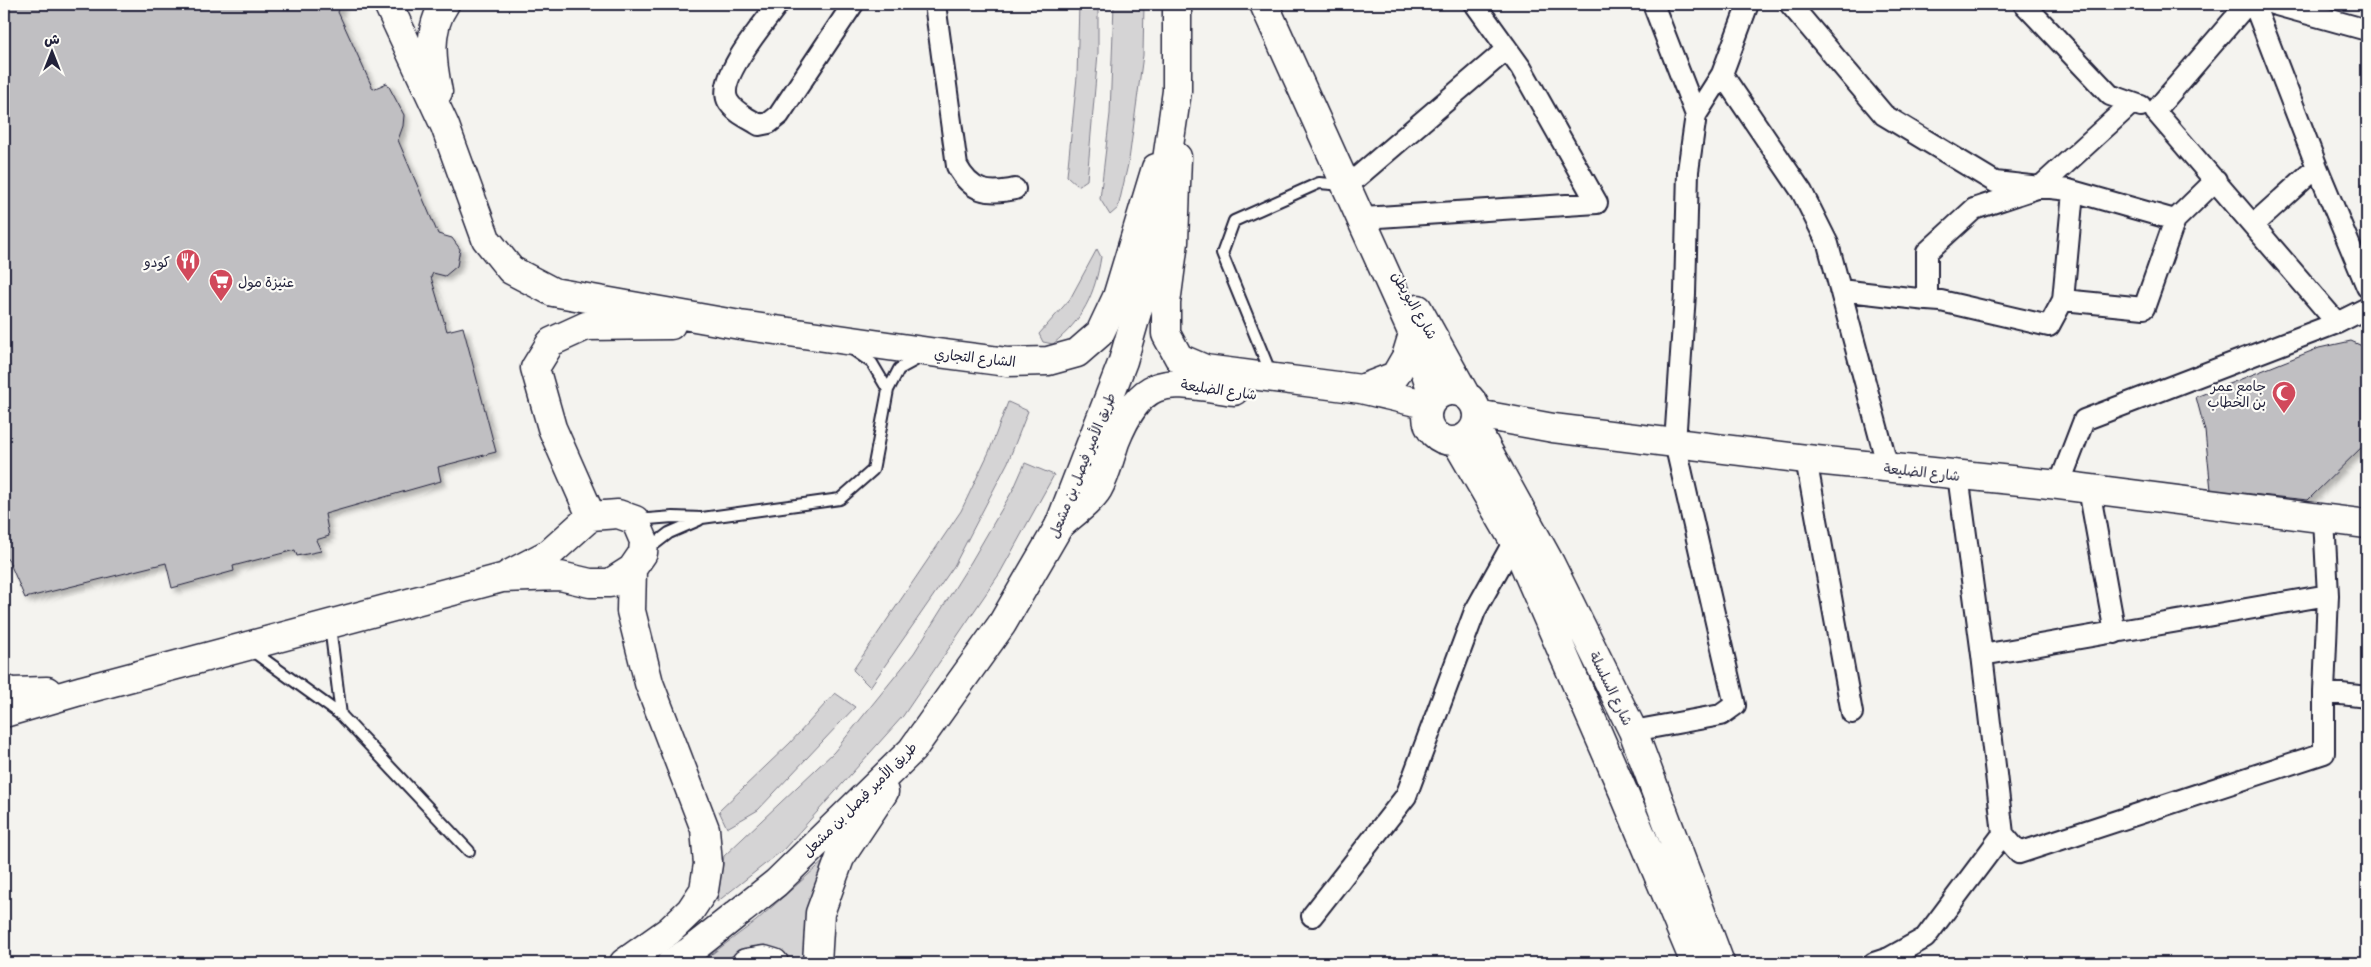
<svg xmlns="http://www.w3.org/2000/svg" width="2371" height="967" font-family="'Patrick Hand','Playpen Sans Arabic',sans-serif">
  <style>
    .green { fill: #d5d4d5; stroke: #7c7b88 }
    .building { fill: #c0bfc2; stroke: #22223b; filter: url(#shadow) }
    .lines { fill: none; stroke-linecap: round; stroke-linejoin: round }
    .lane-casing { stroke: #22223b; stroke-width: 14 }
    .street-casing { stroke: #22223b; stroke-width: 24 }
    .secondary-casing { stroke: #22223b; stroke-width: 31 }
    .highway-casing { stroke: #22223b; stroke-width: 31 }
    .lane { stroke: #fdfcf7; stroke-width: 10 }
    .street { stroke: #fdfcf7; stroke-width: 20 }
    .secondary { stroke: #fdfcf7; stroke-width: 28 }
    .highway { stroke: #fdfcf7; stroke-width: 28 }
    .labels { text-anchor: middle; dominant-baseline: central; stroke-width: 4.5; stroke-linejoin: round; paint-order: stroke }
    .poi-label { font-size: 14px; fill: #22223b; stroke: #fdfcf7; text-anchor: end }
    .street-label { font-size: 14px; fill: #22223b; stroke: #fdfcf7 }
  </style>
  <defs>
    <filter id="shadow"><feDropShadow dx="4.5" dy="4.5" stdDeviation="2.5" flood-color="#0004"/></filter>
  </defs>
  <rect width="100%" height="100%" fill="#f4f3ef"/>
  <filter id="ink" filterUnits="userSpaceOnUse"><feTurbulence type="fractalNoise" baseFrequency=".02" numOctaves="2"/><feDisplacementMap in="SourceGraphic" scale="10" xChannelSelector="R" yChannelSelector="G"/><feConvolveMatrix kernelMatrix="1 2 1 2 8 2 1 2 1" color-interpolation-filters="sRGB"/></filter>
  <g filter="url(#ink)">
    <path class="green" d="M1079,4H1098V53L1087,180L1078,186L1067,176L1077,77Z
      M1114,4H1144L1143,55L1129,160L1118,208L1110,215L1100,199L1110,114Z
      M1097,249L1101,257C1095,294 1083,320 1053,344L1043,342L1039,334L1070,299Z
      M1008,402L1028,411L1008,462L954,566L870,687L853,670L961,511L989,452Z
      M1025,463L1054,475L1000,573L903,716L784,849L717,902L724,856L834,752L914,653L971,562L1014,488Z
      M835,693L855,707L758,810L727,828L719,811L790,743Z
      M825,860L807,917L804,963H798L781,951L762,947L739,951L721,963H700L756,921Z"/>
    <path class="building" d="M4,4H342L338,12L373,89L387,83L404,115L403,126L398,140L438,234L452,238L460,249L457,266L445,276L433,273L431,277L447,331L463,327L496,452L438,467L441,481L325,514L329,536L316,540L321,551L297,556L295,550L233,566L234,571L172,588L166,563L25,598L8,559L4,560Z
      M2351,341L2362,346L2367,360V442L2308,500L2211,490L2205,431L2196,397L2319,348Z"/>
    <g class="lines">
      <defs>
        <path id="lane" d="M852,349L872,363L888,390
          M1274,370L1269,369L1222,254L1234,221L1319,183L1344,185
          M636,520L673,517L702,518L840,499L873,470L888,390L899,369L921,357
          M647,550L669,533L699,520
          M330,626L341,715
          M251,650L341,715L469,851"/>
        <path id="street" d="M778,4C765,22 716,78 728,101C734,112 748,118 759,125L769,123L779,115L853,4
          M935,4L957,166C971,192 988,195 1015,189
          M1653,4L1696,115
          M1790,4L1884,115L1995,182L2069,190L2175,220
          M2024,4L2110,95L2141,106
          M2247,4L2155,111L2337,323
          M2254,4L2317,167L2367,287
          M2273,4L2367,30
          M1722,74L1802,192L1828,244L1888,468
          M1347,186L1507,49
          M2073,192L2063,300L2144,308L2175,220L2216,180
          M1363,218L1597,203L1521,68L1475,4
          M2254,224L2317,167
          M1840,290L1927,300V252L1974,209L2040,187L2132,103
          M1927,300L1941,301L2049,326L2063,300
          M1806,459L1852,713
          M1958,475L1982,655L2003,834L2019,853L2324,753V692L2367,697
          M2059,485L2084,420L2337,323L2367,308
          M2089,489L2115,633
          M1982,655L2328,595
          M2324,692L2328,595L2324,519
          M1633,731L1721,715L1735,705L1675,443L1685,294L1688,171L1696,115L1722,74L1748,4
          M1312,916L1406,796L1475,611L1514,541
          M1874,963L1889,958L1925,938L2003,834"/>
        <path id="secondary" d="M388,4L445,126L486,239L511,270L553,292L740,325L930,352L1007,362L1048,361L1077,353L1100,333L1117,297L1156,168
          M1264,4L1413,334L1434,398
          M438,92C432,63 427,29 445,4
          M1177,157L1174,242L1166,303V334L1179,358L1205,369L1361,389L1429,405
          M1418,309L1465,394
          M1361,389L1395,376L1406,357L1413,334
          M1427 416a25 25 0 1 1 50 0a25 25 0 1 1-50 0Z
          M1477,414L1553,428L1806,459L2059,485L2367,524
          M1475,427L1550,563L1633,731L1720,963
          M1456,441L1514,541L1623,791L1695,963
          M1059,526C1070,516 1091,501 1098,489C1106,475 1110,457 1115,442C1144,370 1169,382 1234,391
          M508,575L550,553L591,516
          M4,689L11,692L47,691
          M4,713L83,690L502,578L560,576L590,583H610L632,569L643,553L644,541L635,520L618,514L591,516L552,428L535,368L551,342L586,326L671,325
          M624,963L669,931L690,911L704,890L708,864L705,829L649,683L631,611L632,569"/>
        <path id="highway" d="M671,963L690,951L776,883L912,750L1002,624L1059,526L1123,361L1153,256L1177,91V4
          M746,963L764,960L774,963
          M817,963L820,913L840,858L884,792"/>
      </defs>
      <use href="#lane" class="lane-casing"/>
      <use href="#street" class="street-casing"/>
      <use href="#secondary" class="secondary-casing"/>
      <use href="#highway" class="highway-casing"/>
      <use href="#lane" class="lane"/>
      <use href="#street" class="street"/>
      <use href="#secondary" class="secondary"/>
      <use href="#highway" class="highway"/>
    </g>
  </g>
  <defs>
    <symbol id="restaurant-pin" viewBox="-11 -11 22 30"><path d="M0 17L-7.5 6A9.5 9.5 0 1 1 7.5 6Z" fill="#d1495b" stroke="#fdfcf7"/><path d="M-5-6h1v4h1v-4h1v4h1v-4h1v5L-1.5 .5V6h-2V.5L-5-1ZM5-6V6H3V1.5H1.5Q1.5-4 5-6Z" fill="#fff"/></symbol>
    <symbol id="supermarket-pin" viewBox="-11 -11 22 30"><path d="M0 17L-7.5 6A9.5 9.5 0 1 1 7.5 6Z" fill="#d1495b" stroke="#fdfcf7"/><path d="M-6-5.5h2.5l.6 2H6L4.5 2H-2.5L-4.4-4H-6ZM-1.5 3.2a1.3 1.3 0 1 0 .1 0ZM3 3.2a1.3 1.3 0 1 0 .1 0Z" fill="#fff"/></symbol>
    <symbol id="mosque-pin" viewBox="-11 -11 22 30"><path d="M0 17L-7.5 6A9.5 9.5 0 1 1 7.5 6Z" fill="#d1495b" stroke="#fdfcf7"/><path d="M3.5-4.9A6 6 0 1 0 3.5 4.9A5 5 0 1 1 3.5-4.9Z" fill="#fff"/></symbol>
  </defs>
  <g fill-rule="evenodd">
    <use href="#restaurant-pin" x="174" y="247" width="28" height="38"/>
    <use href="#supermarket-pin" x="207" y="267" width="28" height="38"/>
    <use href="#mosque-pin" x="2270" y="379" width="28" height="38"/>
  </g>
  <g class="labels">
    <g class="poi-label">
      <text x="170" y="261">كودو</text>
      <text x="238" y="281" text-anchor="start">عنيزة مول</text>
      <text x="2266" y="385">جامع عمر<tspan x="2266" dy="16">بن الخطاب</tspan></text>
    </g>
    <g class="street-label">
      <text transform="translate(1415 305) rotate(60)">شارع البويطن</text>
      <text transform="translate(975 357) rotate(6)">الشارع التجاري</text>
      <text transform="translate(1219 389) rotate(8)">شارع الضليعة</text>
      <text transform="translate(1081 465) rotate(-68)">طريق الأمير فيصل بن مشعل</text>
      <text transform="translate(1922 471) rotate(6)">شارع الضليعة</text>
      <text transform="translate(1612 688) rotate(64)">شارع السلسلة</text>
      <text transform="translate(859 799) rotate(-45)">طريق الأمير فيصل بن مشعل</text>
    </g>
  </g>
  <rect width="2371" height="967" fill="none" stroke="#fdfcf7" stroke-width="20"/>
  <rect x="10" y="10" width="2351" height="947" fill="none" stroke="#22223b" stroke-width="2" filter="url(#ink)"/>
  <g transform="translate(52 52)" stroke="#fdfcf7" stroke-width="4" paint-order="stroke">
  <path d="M0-4L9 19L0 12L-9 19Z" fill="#22223b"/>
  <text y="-8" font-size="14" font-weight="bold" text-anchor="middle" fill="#22223b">ش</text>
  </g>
</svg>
